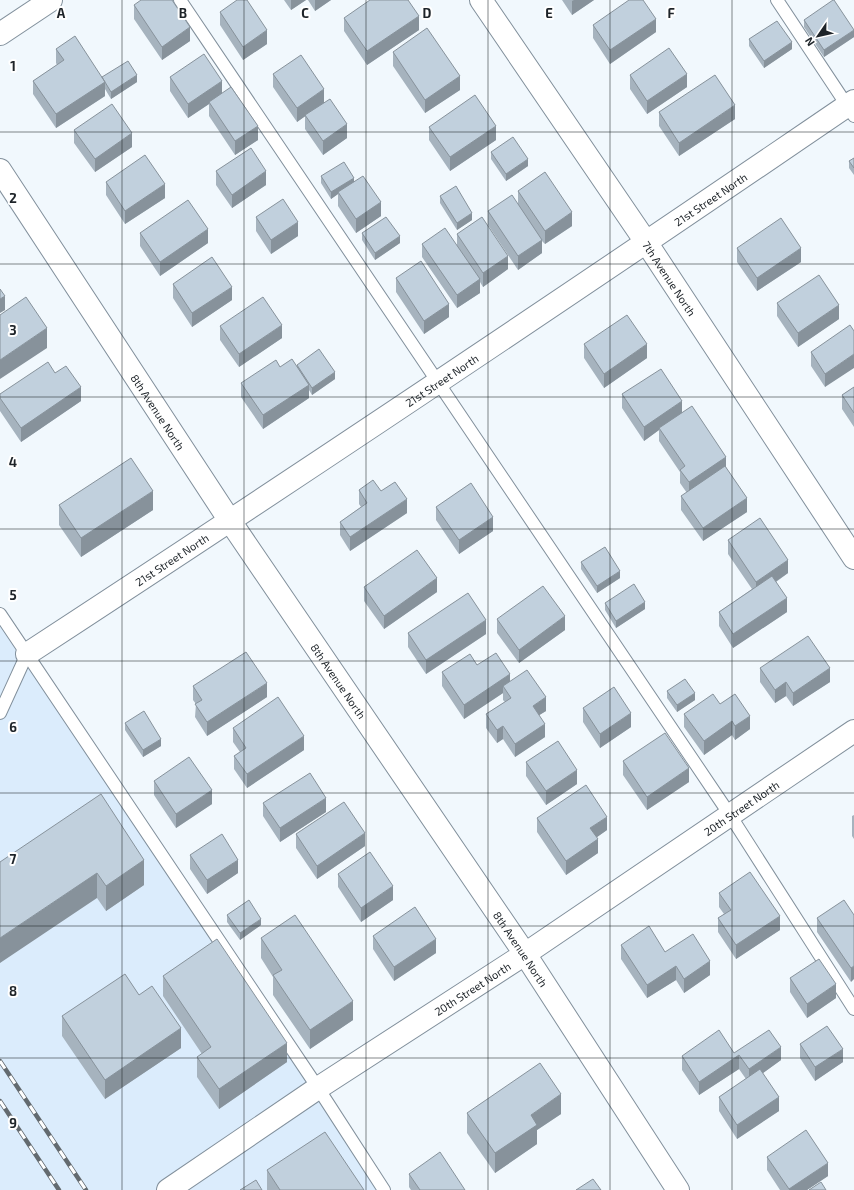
<svg xmlns="http://www.w3.org/2000/svg" width="854" height="1190" font-family="'Exo 2',sans-serif">
  <style>
    .built { fill: #dbecfc }
    .lines { fill: none; stroke-linecap: round; stroke-linejoin: round }
    .lane-casing { stroke: #82909c; stroke-width: 14 }
    .street-casing { stroke: #82909c; stroke-width: 24 }
    .secondary-casing { stroke: #82909c; stroke-width: 24 }
    .lane { stroke: #fff; stroke-width: 12 }
    .street { stroke: #fff; stroke-width: 22 }
    .secondary { stroke: #fff; stroke-width: 22 }
    .rail-casing { stroke: #636a6f; stroke-width: 4.5 }
    .rail { stroke: #fff; stroke-width: 3; stroke-dasharray: 9; stroke-linecap: butt }
    .wall { fill: #a6b3be }
    .shaded-wall { fill: #87929b }
    .building { fill: #c1d0dd; stroke: #87929b }
    .grid { fill: none; stroke: #1e2429; stroke-width: 1; stroke-opacity: 0.55 }
    .labels { text-anchor: middle; dominant-baseline: central; stroke-width: 4; stroke-linejoin: round; paint-order: stroke }
    .street-label { font-size: 11px; fill: #1e2429; stroke: #fff }
    .grid-label { font-size: 13px; text-anchor: middle; font-weight: bold; fill: #1e2429; stroke: #fff; stroke-width: 4; stroke-linejoin: round; paint-order: stroke }
  </style>
  <rect width="100%" height="100%" fill="#f1f8fd"/>
  <path class="built" d="M0,614L384,1190H0Z"/>
  <g class="lines">
    <defs>
      <path id="lane" d="M180,0L730,815L854,1009
        M777,0L854,116
        M0,614L318,1088L384,1190
        M0,713L27,654"/>
      <g id="street">
        <path id="s1" d="M481,0L646,242L854,558"/>
        <path d="M0,34L51,0"/>
        <path id="s2" d="M27,654C304,473 580,288 854,101"/>
        <path id="s3" d="M168,1190L318,1088L525,954L854,731"/>
      </g>
      <g id="secondary">
        <path id="s4" d="M0,170L230,521L525,954L678,1190"/>
      </g>
    </defs>
    <use href="#lane" class="lane-casing"/>
    <use href="#street" class="street-casing"/>
    <use href="#secondary" class="secondary-casing"/>
    <use href="#lane" class="lane"/>
    <use href="#street" class="street"/>
    <use href="#secondary" class="secondary"/>
    <defs>
      <path id="rail" d="M0,1061L86,1190
        M0,1101L59,1190"/>
    </defs>
    <use href="#rail" class="rail-casing"/>
    <use href="#rail" class="rail"/>
  </g>
  <path class="wall" d="M284,0H306L291,10Z
    M308,0H331L315,11Z
    M562,0H594L572,15Z
    M134,5L190,41L162,60L134,19Z
    M220,12L267,44L243,60L220,25Z
    M344,18L419,30L367,65L344,31Z
    M804,20L854,37L824,57L804,27Z
    M593,25L656,32L610,64L593,38Z
    M749,39L792,49L764,68L749,46Z
    M56,49L102,77L137,82L111,99L105,89V96L56,128L33,94V81L57,65L56,63Z
    M393,52L460,90L425,113L393,66Z
    M273,74L324,103L347,138L323,155L305,129V116L297,122L273,87Z
    M630,75L687,87L647,114L630,89Z
    M170,77L222,93L258,140L235,155L209,116V104L188,118L170,91Z
    M659,112L735,119L679,156L659,126Z
    M429,127L496,140L450,171L429,140Z
    M74,130L132,147L95,172L74,143Z
    M491,152L528,166L506,181L491,159Z
    M854,158V175L849,168V161Z
    M216,171L266,185L232,208L216,185Z
    M321,176L354,182L381,216L356,233L338,206V194L331,199L321,183Z
    M106,182L165,198L125,224L106,195Z
    M518,191L572,226L545,244L542,241V253L518,270L488,225V211L518,203Z
    M440,196L472,220L457,230L440,203Z
    M256,217L298,236L271,254L256,231Z
    M140,233L208,243L160,276L140,246Z
    M362,233L400,243L375,260L362,240Z
    M457,234L508,269L483,287L480,282V293L457,308L422,257V244L457,245Z
    M737,248L801,262L757,291L737,262Z
    M396,278L449,317L424,334L396,292Z
    M173,284L232,300L192,327L173,298Z
    M777,303L839,319L798,347L777,316Z
    M220,326L282,338L239,367L220,340Z
    M854,331L825,387L811,366V352Z
    M584,344L647,358L604,388L584,358Z
    M297,365L335,379L312,395L309,390V398L263,429L241,397V383L280,367L297,366Z
    M55,373L81,401L21,442L0,411V394Z
    M854,387V427L842,409V395Z
    M622,394L682,412L726,467L747,512L703,541L681,510V496L687,493L680,483V472L659,441V430L644,441L622,408Z
    M359,490L381,491L407,513L350,551L340,535V522L361,507L359,504Z
    M59,505L153,510L81,557L59,525Z
    M436,507L493,531L459,554L436,520Z
    M728,540L788,573L776,582L787,612L733,648L719,626V612L752,589L728,554Z
    M581,562L620,578L597,593L581,569Z
    M364,587L437,592L384,629L364,601Z
    M605,603L645,609L616,628L605,610Z
    M497,619L565,630L519,663L497,633Z
    M408,633L486,634L426,674L408,647Z
    M477,665L510,681L546,711L539,715L545,737L515,757L503,739L497,743L486,728V714L505,702L503,700V693L464,719L442,686V672Z
    M760,668L830,682L793,706L786,696L775,703L760,682Z
    M193,686L267,697L207,736L195,717L196,704L193,700Z
    M667,691L695,700L677,712L667,698Z
    M720,704L750,729L735,740L732,735L704,755L684,727V714Z
    M583,708L631,727L600,748L583,722Z
    M125,723L161,746L143,757L125,730Z
    M233,728L304,750L247,788L234,769V756L240,752L233,742Z
    M623,761L689,782L647,810L623,775Z
    M526,762L577,784L546,805L526,776Z
    M154,781L212,804L176,828L154,795Z
    M263,803L326,812L280,842L263,816Z
    M854,815V839L852,836V816Z
    M537,818L607,830L597,837L598,853L566,875L537,832Z
    M296,834L365,846L317,879L296,848Z
    M190,855L238,873L207,894L190,869Z
    M144,860V885L106,911L97,898L0,862Z
    M338,874L393,900L361,922L338,887Z
    M719,893L780,930L736,959L718,932V918L724,914L719,907Z
    M227,915L261,925L240,940L227,922Z
    M854,915L851,982L817,932V918Z
    M373,936L436,953L394,981L373,949Z
    M261,938L353,1020L310,1049L273,995V977L261,958Z
    M621,945L665,952L710,975L684,993L676,980L647,998L621,959Z
    M163,976L287,1062L219,1109L197,1077V1057L202,1054L163,996Z
    M790,978L836,998L807,1018L790,992Z
    M139,995L181,1048L105,1099L62,1036V1016Z
    M800,1044L843,1062L815,1081L800,1058Z
    M734,1053L781,1060L763,1073L779,1111L737,1139L719,1111V1097L746,1079L739,1069L699,1095L682,1070V1056Z
    M467,1113L561,1114L537,1130V1144L495,1173L467,1133Z
    M767,1157L828,1176L807,1190H780L767,1170Z
    M267,1170L364,1190H267Z
    M409,1174L465,1190H411L409,1187Z"/>
  <path class="shaded-wall" d="M291,0H306L291,10Z
    M315,0H331L315,11Z
    M574,0H594L572,15V1Z
    M419,16V30L367,65V51Z
    M656,19V32L610,64V50Z
    M190,27V41L162,60V47Z
    M267,30V44L243,60V47Z
    M854,30V37L824,57V50Z
    M792,42V49L764,68V61Z
    M687,74V87L647,114V101Z
    M137,75V82L111,99V92Z
    M460,76V90L425,113V100Z
    M222,81V95L209,102V104L188,118V104Z
    M105,82V96L56,128V114Z
    M324,89V103L297,122V108Z
    M735,105V119L679,156V143Z
    M347,124V138L323,155V141Z
    M258,126V140L235,155V141Z
    M496,126V140L450,171V157Z
    M132,133V147L95,172V159Z
    M528,159V166L506,181V174Z
    M266,171V185L232,208V195Z
    M354,178V185L338,192V194L331,199V192Z
    M165,184V198L125,224V211Z
    M381,202V216L356,233V219Z
    M572,212V226L545,244V231Z
    M472,213V220L457,230V223Z
    M298,222V236L271,254V240Z
    M208,229V243L160,276V262Z
    M400,236V243L375,260V253Z
    M542,240V253L518,270V256Z
    M801,248V262L757,291V278Z
    M508,256V269L483,287V273Z
    M480,279V293L457,308V295Z
    M232,287V300L192,327V313Z
    M5,296V310L0,313V299Z
    M449,304V317L424,334V321Z
    M839,305V319L798,347V333Z
    M282,325V338L239,367V354Z
    M47,328V348L0,379V360Z
    M647,344V358L604,388V374Z
    M854,354V368L825,387V374Z
    M335,372V379L312,395V388Z
    M309,385V398L263,429V415Z
    M81,387V401L21,442V428Z
    M682,401V415L659,428V430L644,441V427Z
    M726,457V471L689,496V482Z
    M153,491V510L81,557V538Z
    M747,498V512L703,541V528Z
    M407,499V513L350,551V537Z
    M493,517V531L459,554V540Z
    M788,560V573L756,595V582Z
    M620,571V578L597,593V586Z
    M437,578V592L384,629V616Z
    M787,598V612L733,648V634Z
    M645,602V609L616,628V621Z
    M565,616V630L519,663V650Z
    M486,620V634L426,674V660Z
    M830,668V682L793,706V693Z
    M510,674V688L503,686V693L464,719V705Z
    M786,682V696L775,703V690Z
    M267,683V697L207,736V722Z
    M695,693V700L677,712V705Z
    M546,697V711L533,719V706Z
    M631,713V727L600,748V734Z
    M750,716V729L735,740V726Z
    M732,721V735L704,755V741Z
    M545,724V737L515,757V744Z
    M503,726V739L497,743V730Z
    M304,736V750L247,788V774Z
    M161,739V746L143,757V750Z
    M689,768V782L647,810V797Z
    M577,770V784L546,805V791Z
    M212,790V804L176,828V814Z
    M326,798V812L280,842V828Z
    M607,817V830L590,842V828Z
    M365,833V846L317,879V866Z
    M598,839V853L566,875V861Z
    M144,860V885L106,911V886Z
    M238,860V873L207,894V880Z
    M97,873V898L0,963V938Z
    M393,886V900L361,922V908Z
    M780,916V930L736,959V945Z
    M261,919V925L240,940V933Z
    M436,939V953L394,981V967Z
    M710,961V975L684,993V979Z
    M676,966V980L647,998V985Z
    M854,966V979L851,982V968Z
    M836,984V998L807,1018V1004Z
    M353,1001V1020L310,1049V1030Z
    M181,1028V1048L105,1099V1080Z
    M287,1043V1062L219,1109V1089Z
    M781,1047V1060L749,1083V1069Z
    M843,1049V1062L815,1081V1067Z
    M739,1055V1069L699,1095V1082Z
    M561,1094V1114L537,1130V1144L495,1173V1153L531,1115Z
    M779,1097V1111L737,1139V1125Z
    M828,1163V1176L807,1190H789V1189Z"/>
  <path class="building" d="M141,0H172L190,27L162,47L134,5Z
    M237,0H247L267,30L243,47L220,12Z
    M370,0H408L419,16L367,51L344,18Z
    M629,0H643L656,19L610,50L593,25Z
    M833,0H834L854,30L824,50L804,20Z
    M777,21L792,42L764,61L749,39Z
    M427,28L460,76L425,100L393,52Z
    M75,36L105,82L56,114L33,81L64,60L56,49Z
    M669,48L687,74L647,101L630,75Z
    M204,54L222,81L188,104L170,77Z
    M301,55L324,89L297,108L273,74Z
    M128,61L137,75L111,92L102,77Z
    M715,75L735,105L679,143L659,112Z
    M231,87L258,126L235,141L209,102Z
    M475,95L496,126L450,157L429,127Z
    M330,99L347,124L323,141L305,115Z
    M112,104L132,133L95,159L74,130Z
    M513,137L528,159L506,174L491,152Z
    M251,148L266,171L232,195L216,171Z
    M145,155L165,184L125,211L106,182Z
    M854,158V168L849,161Z
    M344,162L354,178L331,192L321,176Z
    M545,172L572,212L545,231L518,191Z
    M363,176L381,202L356,219L338,192Z
    M456,186L472,213L457,223L440,196Z
    M512,195L542,240L518,256L488,211Z
    M283,199L298,222L271,240L256,217Z
    M188,200L208,229L160,262L140,233Z
    M386,217L400,236L375,253L362,233Z
    M482,217L508,256L483,273L457,234Z
    M781,218L801,248L757,278L737,248Z
    M445,228L480,279L457,295L422,244Z
    M212,257L232,287L192,313L173,284Z
    M421,261L449,304L424,321L396,278Z
    M819,275L839,305L798,333L777,303Z
    M0,289L5,296L0,299Z
    M26,297L47,328L0,360V315Z
    M263,297L282,325L239,354L220,326Z
    M627,315L647,344L604,374L584,344Z
    M850,325L854,331V354L825,374L811,352Z
    M319,349L335,372L312,388L297,365Z
    M292,359L309,385L263,415L241,383L276,360L280,367Z
    M48,362L55,373L66,366L81,387L21,428L0,398V394Z
    M661,369L682,401L644,427L622,394Z
    M854,387V413L842,395Z
    M692,406L726,457L689,482L680,470L685,466L659,428Z
    M131,458L153,491L81,538L59,505Z
    M725,466L747,498L703,528L681,496Z
    M373,480L381,491L395,482L407,499L350,537L340,522L367,503L359,490Z
    M471,483L493,517L459,540L436,507Z
    M760,518L788,560L756,582L728,540Z
    M605,547L620,571L597,586L581,562Z
    M417,550L437,578L384,616L364,587Z
    M772,576L787,598L733,634L719,612Z
    M634,584L645,602L616,621L605,603Z
    M543,586L565,616L519,650L497,619Z
    M468,593L486,620L426,660L408,633Z
    M808,636L830,668L793,693L786,682L775,690L760,668Z
    M246,652L267,683L207,722L195,704L202,700L193,686Z
    M496,653L510,674L464,705L442,672L470,654L477,665Z
    M527,670L546,697L533,706L545,724L515,744L503,726L497,730L486,714L511,698L503,686Z
    M685,679L695,693L677,705L667,691Z
    M614,687L631,713L600,734L583,708Z
    M713,694L720,704L735,694L750,716L735,726L732,721L704,741L684,714Z
    M278,697L304,736L247,774L234,756L246,748L233,728Z
    M144,711L161,739L143,750L125,723Z
    M665,733L689,768L647,797L623,761Z
    M558,741L577,770L546,791L526,762Z
    M189,757L212,790L176,814L154,781Z
    M310,773L326,798L280,828L263,803Z
    M586,785L607,817L590,828L598,839L566,861L537,818Z
    M101,794L144,860L106,886L97,873L0,938V862Z
    M344,802L365,833L317,866L296,834Z
    M222,834L238,860L207,880L190,855Z
    M370,852L393,886L361,908L338,874Z
    M750,872L780,916L736,945L718,918L731,910L719,893Z
    M249,900L261,919L240,933L227,915Z
    M844,900L854,915V966L851,968L817,918Z
    M415,907L436,939L394,967L373,936Z
    M295,915L353,1001L310,1030L273,975L282,970L261,938Z
    M649,926L665,952L693,934L710,961L684,979L676,966L647,985L621,945Z
    M217,939L287,1043L219,1089L197,1057L211,1047L163,976Z
    M819,959L836,984L807,1004L790,978Z
    M125,974L139,995L152,986L181,1028L105,1080L62,1016Z
    M827,1026L843,1049L815,1067L800,1044Z
    M719,1030L734,1053L769,1030L781,1047L749,1069L739,1055L699,1082L682,1056Z
    M540,1063L561,1094L531,1115L537,1125L495,1153L467,1113Z
    M760,1069L779,1097L737,1125L719,1097Z
    M806,1130L828,1163L789,1189L767,1157Z
    M325,1132L364,1190H280L267,1170Z
    M440,1152L465,1190H420L409,1174Z
    M593,1179L601,1190H576Z
    M256,1180L262,1190H240Z
    M821,1182L826,1190H809Z"/>
  <path class="grid" d="M122,0V1190M244,0V1190M366,0V1190M488,0V1190M610,0V1190M732,0V1190M0,132H854M0,264H854M0,397H854M0,529H854M0,661H854M0,793H854M0,926H854M0,1058H854"/>
  <g class="labels">
    <g class="street-label">
      <text stroke="none"><textPath href="#s2" startOffset="821">21st Street North</textPath></text>
      <text stroke="none"><textPath href="#s1" startOffset="336">7th Avenue North</textPath></text>
      <text stroke="none"><textPath href="#s2" startOffset="497">21st Street North</textPath></text>
      <text stroke="none"><textPath href="#s4" startOffset="289">8th Avenue North</textPath></text>
      <text stroke="none"><textPath href="#s2" startOffset="173">21st Street North</textPath></text>
      <text stroke="none"><textPath href="#s4" startOffset="613">8th Avenue North</textPath></text>
      <text stroke="none"><textPath href="#s3" startOffset="689">20th Street North</textPath></text>
      <text stroke="none"><textPath href="#s4" startOffset="937">8th Avenue North</textPath></text>
      <text stroke="none"><textPath href="#s3" startOffset="365">20th Street North</textPath></text>
    </g>
  </g>
  <g class="grid-label">
    <text x="61" y="18">A</text>
    <text x="183" y="18">B</text>
    <text x="305" y="18">C</text>
    <text x="427" y="18">D</text>
    <text x="549" y="18">E</text>
    <text x="671" y="18">F</text>
    <text x="13" y="71">1</text>
    <text x="13" y="203">2</text>
    <text x="13" y="335">3</text>
    <text x="13" y="467">4</text>
    <text x="13" y="600">5</text>
    <text x="13" y="732">6</text>
    <text x="13" y="864">7</text>
    <text x="13" y="996">8</text>
    <text x="13" y="1128">9</text>
  </g>
  <g transform="translate(818 36) rotate(236)" stroke="#ffffff" stroke-width="3" paint-order="stroke">
  <path d="M0-3L7 15L0 10L-7 15Z" fill="#1e2429"/>
  <text y="-6" font-size="11" font-weight="bold" text-anchor="middle" fill="#1e2429">N</text>
  </g>
</svg>
